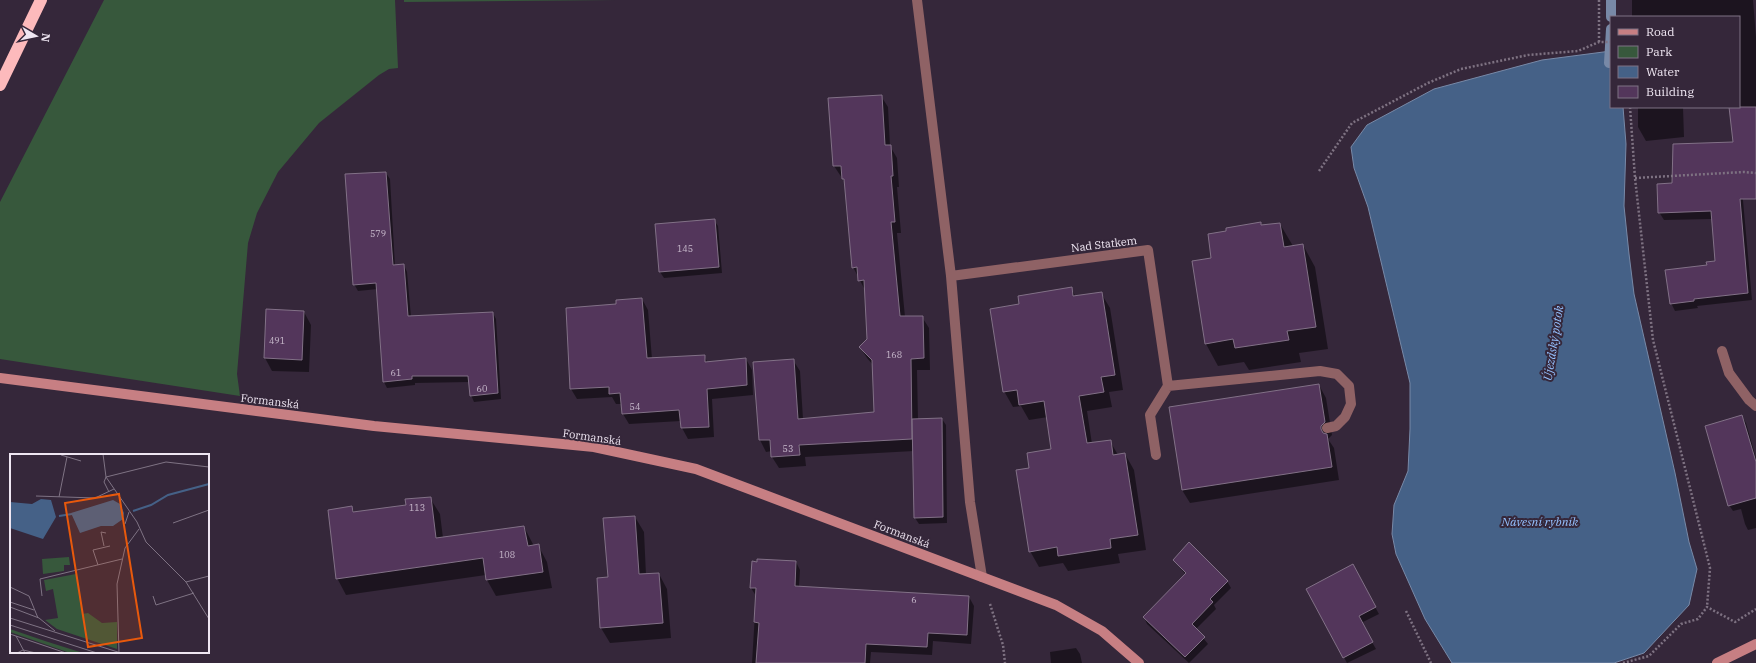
<svg xmlns="http://www.w3.org/2000/svg" width="1756" height="663" font-family="'IBM Plex Serif',serif">
  <style>
    .green { fill: #37583c }
    .water { fill: #456187; stroke: #7889a7 }
    .shadow { fill: #0007 }
    .lines { fill: none; stroke-linecap: round; stroke-linejoin: round }
    .stream { stroke: #7889a7; stroke-width: 10 }
    .building { fill: #53365b; stroke: #827187 }
    .path { stroke: #7e7282; stroke-width: 2.5; stroke-dasharray: 2 2; stroke-linecap: butt }
    .street { stroke: #8f6265; stroke-width: 10 }
    .secondary { stroke: #c77f83; stroke-width: 10 }
    .highway { stroke: #fdbabc; stroke-width: 12 }
    .labels { text-anchor: middle; dominant-baseline: central; stroke-width: 4; stroke-linejoin: round; paint-order: stroke }
    .number-label { font-size: 9px; fill: #c8bacc }
    .street-label { font-size: 11px; fill: #efe6f2; stroke: #35273a }
    .water-label { font-size: 12px; font-style: italic; fill: #95c1ff; stroke: #35273a }
    .inset-river { fill: none; stroke: #456187; stroke-width: 2 }
    .inset-road { fill: none; stroke: #7f7384; stroke-width: 1 }
    .view { fill: #e8590c; fill-opacity: 0.15; stroke: #e8590c; stroke-width: 2 }
    .inset-edge { fill: none; stroke: #efe6f2; stroke-width: 2 }
  </style>
  <rect width="100%" height="100%" fill="#35273a"/>
  <path class="green" d="M104,0H395L398,68L389,69L379,75L319,123L278,172L257,213L248,243L237,374L240,396L0,359V202Z
    M404,0H616L404,2Z"/>
  <path class="water" d="M1611,51V107H1623L1626,144L1624,206L1629,254L1634,294L1675,473L1689,542L1697,569L1689,605L1644,653L1614,663H1452L1425,619L1396,554L1392,534L1394,505L1408,471L1410,429V383L1368,207L1354,168L1351,147L1367,125L1434,89L1542,60Z"/>
  <path class="shadow" d="M1632,0H1753L1756,37V128L1730,107H1739V17H1632Z
    M881,96L888,107L890,146L897,158L899,187H897L901,233H897L905,317H922L929,328L930,370H917L918,420L942,419L946,425L947,523L919,524L915,518L914,451L805,457L806,466L779,468L772,457V451L766,452L760,440L793,360L800,371L803,419L875,413L873,365L867,358L860,347L868,339L866,292L853,267L846,184L834,166L829,99Z
    M1638,107H1683L1684,137L1646,141L1638,127Z
    M386,173L390,179L395,266L404,265L407,272L411,317L493,313L496,319L501,399L474,402L471,395L470,382L415,383V385L387,388L384,382L378,289L358,291L354,284Z
    M1742,189L1752,300L1697,306L1698,308L1675,311L1671,303L1708,266L1716,262L1712,219L1664,220L1659,212Z
    M714,220L718,226L722,273L664,278L660,272Z
    M1261,224L1262,226L1280,224L1293,246L1303,245L1315,267L1328,349L1299,353L1301,362L1249,370L1244,362L1218,366L1206,344L1212,258L1227,232Z
    M1071,288L1076,297L1101,293L1110,308L1123,390L1109,392L1112,407L1087,411L1092,444L1110,441L1118,455L1125,454L1134,470L1146,550L1118,554L1120,563L1068,571L1063,563L1039,567L1030,551V469L1053,450L1048,417L1029,420L1021,406L1013,407L1004,391L1020,305Z
    M642,299L648,310L652,359L704,356L708,363L746,359L752,370L753,395L712,399L714,437L688,439L682,428L681,421L629,424L623,414L622,404H616L612,397L577,399L571,389L617,305Z
    M304,312L311,325L309,372L272,371L265,358Z
    M1319,385L1326,398L1332,435L1328,439L1334,448L1339,480L1190,503L1182,490Z
    M1742,416L1746,423L1756,458V528L1748,530L1745,524L1741,509L1733,511L1729,505Z
    M430,498L440,514L443,538L524,527L534,546L538,545L547,562L552,588L496,596L487,580L486,575L346,595L337,578L352,507L355,513L407,505Z
    M635,517L644,532L646,575L659,574L667,589L671,638L610,643L601,628L609,578Z
    M1174,560L1227,581L1231,588L1214,605L1216,609L1196,629L1208,644L1189,663L1147,624L1144,617L1186,575Z
    M796,562L800,570L799,587L969,597L974,606L971,644L933,641L932,655L871,652L870,663H752L756,596L751,588Z
    M1352,566L1379,614L1361,623L1376,649L1347,663L1308,590Z
    M1076,648L1080,654L1082,663H1051L1050,652Z"/>
  <g class="lines">
    <path class="stream" d="M1611,17V0
      M1609,63L1611,29"/>
  </g>
  <path class="building" d="M882,95L885,145H891L893,176H891L895,222H891L900,316H923L924,358L911,359L912,439L799,445L800,455L771,457L770,440H759L753,362L794,359L798,419L874,412L872,360L859,347L867,339L864,280L858,281L857,267L852,268L844,179H842L841,166H833L828,98Z
    M1729,107H1756V199H1740L1748,293L1694,299V301L1670,304L1665,270L1707,265L1706,262L1715,261L1711,211L1658,213L1657,184L1672,183L1673,144L1733,142Z
    M386,172L393,265L404,264L408,316L493,312L498,393L470,396L468,376H412V379L383,382L376,283L353,285L345,174Z
    M715,219L719,267L659,272L655,224Z
    M1261,222V225L1280,223L1284,247L1303,244L1316,327L1287,331L1289,340L1235,348L1233,339L1205,344L1192,261L1211,258L1208,234L1226,231V228Z
    M1072,287L1073,296L1102,292L1115,375L1101,377L1104,392L1079,396L1087,443L1111,440L1113,455L1125,453L1138,535L1110,539L1111,548L1058,556L1057,547L1029,552L1016,470L1029,468L1027,453L1051,449L1044,401L1019,405L1017,390L1003,392L990,309L1019,304L1018,296Z
    M642,298L647,358L705,355V362L746,358L747,385L707,389L709,427L681,428L679,410L622,414L620,393L609,394V387L570,389L566,308L616,304V300Z
    M266,309L304,311L302,360L264,358Z
    M1319,384L1325,422L1321,426V429L1323,433L1327,434L1332,467L1182,490L1169,407Z
    M1742,415L1756,462V498L1728,506L1705,426Z
    M942,418L943,517L914,518L912,419Z
    M431,497L436,538L524,526L528,546L539,544L543,572L486,580L483,558L336,579L328,510L352,506L353,512L406,505L405,499Z
    M635,516L639,574L659,573L663,623L600,628L597,578L608,577L603,518Z
    M1189,542L1228,581L1210,599L1213,602L1192,624L1205,637L1185,657L1143,617L1186,573L1173,560Z
    M757,559L796,561L795,586L969,596L967,635L928,633L927,647L866,644L865,663H756L759,623L754,622L756,588H750L752,561L757,562Z
    M1353,564L1376,607L1359,616L1373,642L1343,658L1306,589Z"/>
  <g class="lines">
    <path class="path" d="M1599,42V0
      M1630,107L1635,178L1653,340L1710,568L1707,607
      M1319,171L1352,123L1428,83L1461,69L1528,55L1578,51L1599,42H1611
      M1635,178L1744,172L1756,173
      M990,604L1003,645L1005,663
      M1406,611L1431,663
      M1623,663L1649,656L1681,624L1698,619L1707,607L1735,622L1756,609"/>
    <path class="street" d="M917,0L951,276L970,502L982,577
      M951,276L1148,250L1168,386L1150,415L1156,455
      M1722,351L1729,373L1749,400L1756,406
      M1168,386L1320,371L1337,374L1349,386L1351,404L1345,417L1336,426L1327,428"/>
    <path class="secondary" d="M0,378L374,426L594,447L696,469L1056,605L1102,631L1139,663
      M1717,663L1756,644"/>
    <path class="highway" d="M0,85L41,0"/>
  </g>
  <g class="labels">
    <g class="number-label">
      <text x="378" y="233">579</text>
      <text x="685" y="248">145</text>
      <text x="277" y="340">491</text>
      <text x="894" y="354">168</text>
      <text x="396" y="372">61</text>
      <text x="482" y="388">60</text>
      <text x="635" y="406">54</text>
      <text x="788" y="448">53</text>
      <text x="417" y="507">113</text>
      <text x="507" y="554">108</text>
      <text x="914" y="599">6</text>
    </g>
    <g class="street-label">
      <text transform="translate(1104 244) rotate(-7)">Nad Statkem</text>
      <text transform="translate(270 401) rotate(7)">Formanská</text>
      <text transform="translate(592 437) rotate(8)">Formanská</text>
      <text transform="translate(902 534) rotate(21)">Formanská</text>
    </g>
    <g class="water-label">
      <text transform="translate(1553 343) rotate(-81)">Újezdský potok</text>
      <text x="1540" y="521">Návesní rybník</text>
    </g>
  </g>
  <g transform="translate(10 454)">
    <rect width="199" height="199" fill="#35273a"/>
    <path d="M59,103L60,111H54V117L33,120L32,105ZM66,120L73,160L50,164L78,159L92,169L107,168V195L47,175L35,166L48,164L43,135L36,137L34,126ZM0,175L35,187L73,199H60L0,178Z" fill="#37583c"/>
    <path d="M31,45L41,46L46,63L33,85L0,74V48L22,50ZM103,46L110,50L114,59L113,65L103,72H91L70,79L61,59Z" fill="#456187"/>
    <path class="inset-river" d="M123,57L141,51L158,41L199,30M49,62L62,60"/>
    <path class="inset-road" d="M93,0L96,23L127,68L136,88L176,128L199,165M51,1L71,7M96,23L156,8L199,13M96,23L94,28L99,38M26,42L85,44L104,35M49,43L57,3M163,69L199,56M115,70L119,58M94,92L91,78L96,79M88,111L83,96L100,92M176,128L199,122M0,133L19,142L28,164M32,142L30,125L112,105M143,142L146,151L184,139M0,148L24,156M0,153L29,164L45,177M0,164L111,199M0,171L87,199M0,180L56,199M6,182L15,199M7,199L13,196L26,199M109,199L107,130L115,94L129,75"/>
    <path class="view" d="M109,40L132,184L78,193L55,49Z"/>
    <rect width="199" height="199" class="inset-edge"/>
  </g>
  <rect x="1610" y="16" width="130" height="92" fill="#35273a" stroke="#7f7384"/>
  <rect x="1618" y="29" width="20" height="6" fill="#c77f83" stroke="#7f7384"/>
  <text x="1646" y="36" font-size="12" fill="#efe6f2">Road</text>
  <rect x="1618" y="46" width="20" height="12" fill="#37583c" stroke="#7f7384"/>
  <text x="1646" y="56" font-size="12" fill="#efe6f2">Park</text>
  <rect x="1618" y="66" width="20" height="12" fill="#456187" stroke="#7f7384"/>
  <text x="1646" y="76" font-size="12" fill="#efe6f2">Water</text>
  <rect x="1618" y="86" width="20" height="12" fill="#53365b" stroke="#7f7384"/>
  <text x="1646" y="96" font-size="12" fill="#efe6f2">Building</text>
  <g transform="translate(36 36) rotate(99)" stroke="#35273a" stroke-width="3" paint-order="stroke">
  <path d="M0-3L7 15L0 10L-7 15Z" fill="#efe6f2"/>
  <text y="-6" font-size="11" font-weight="bold" text-anchor="middle" fill="#efe6f2">N</text>
  </g>
</svg>
